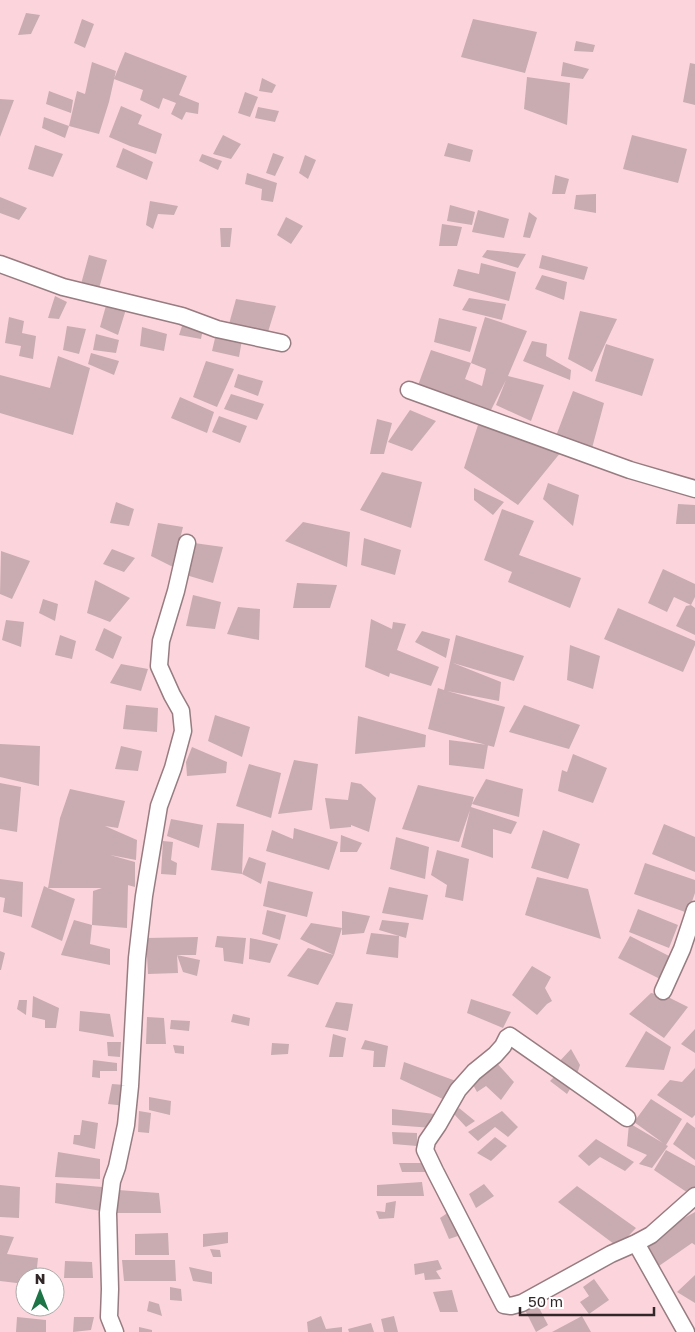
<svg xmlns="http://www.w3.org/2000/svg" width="695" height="1332" font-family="'Golos Text',sans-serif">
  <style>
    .built { fill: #fcd5dc; fill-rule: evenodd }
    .building { fill: #c8acb1 }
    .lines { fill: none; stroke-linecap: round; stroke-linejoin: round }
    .minor-casing { stroke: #977c81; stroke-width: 19 }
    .minor { stroke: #fff; stroke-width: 16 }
  </style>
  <rect width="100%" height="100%" fill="#fce4e8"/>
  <path class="built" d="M0,0H695V1332H0ZM25,1277H55V1307H25Z"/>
  <path class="building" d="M26,13L40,15L31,34L18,35Z
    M82,19L94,24L85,48L74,43Z
    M473,19L537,32L525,73L461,57Z
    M576,41L595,45L593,52L574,51Z
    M125,52L187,76L179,95L199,103L198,114L186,112L182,120L171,114L176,103L163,98L159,109L140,100L143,90L114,79Z
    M92,62L116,71L109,102L99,134L69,126L77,91L85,94Z
    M563,62L589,69L583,79L561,76Z
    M690,63L695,64V105L683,102Z
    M527,77L570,83L567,125L524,109Z
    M262,78L276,85L272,93L259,91Z
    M49,91L73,100L71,113L46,104Z
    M245,92L258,97L250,117L238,113Z
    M0,99L14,100L0,137Z
    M121,106L142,115L138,124L162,134L156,154L130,146L109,137Z
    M258,107L279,111L275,122L255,118Z
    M44,117L69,126L65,138L42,128Z
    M223,135L241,144L231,159L213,154Z
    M632,135L687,149L678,183L623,169Z
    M448,143L473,150L470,162L444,156Z
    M35,145L63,154L53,177L28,169Z
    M123,148L153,162L147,180L116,167Z
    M273,153L284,157L275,176L266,173Z
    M202,154L222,161L218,170L199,161Z
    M305,155L316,160L308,179L299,173Z
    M247,173L277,183L273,202L261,200L262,189L245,184Z
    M555,175L569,179L565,194H552Z
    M596,194V213L574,209L576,195Z
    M0,197L27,208L19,220L0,213Z
    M150,201L178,206L174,215L158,214L153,229L146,225Z
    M450,205L475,212L472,225L447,221Z
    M478,210L509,219L504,238L472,232Z
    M529,212L537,218L530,238L523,237Z
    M286,217L303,226L291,244L277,235Z
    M442,224L462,227L457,246H439Z
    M220,228H232L230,247H221Z
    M487,250L526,254L518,268L482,257Z
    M89,255L107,260L98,292L81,284Z
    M542,255L588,267L584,280L539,268Z
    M481,263L516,272L509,301L453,286L458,269L479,274Z
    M542,275L567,282L564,300L535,289Z
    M55,296L67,302L59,319L48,318Z
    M469,298L506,304L502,320L462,310Z
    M236,299L276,306L268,332L229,324Z
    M107,302L127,306L118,335L100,327Z
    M580,311L617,319L592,372L568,359Z
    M9,317L24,321L22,333L36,336L33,359L19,356L21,346L5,343Z
    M485,317L527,331L508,376L544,385L531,421L496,405L506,380L491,410L456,403L417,388L431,350L471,363L465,379L482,386L486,369L471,363Z
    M439,318L477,327L470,352L434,342Z
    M183,323L203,329L201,339L179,335Z
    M67,326L86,329L79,354L63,350Z
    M142,327L167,334L164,351L140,346Z
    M96,334L119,340L116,353L93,350Z
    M216,334L242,340L239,357L212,351Z
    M532,341L547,344L546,356L571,370L570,380L523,361Z
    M606,344L654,359L642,396L595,381Z
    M91,353L119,361L114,375L88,364Z
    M58,356L90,368L73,435L0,413V375L50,388Z
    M206,361L234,369L217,407L193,397Z
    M238,374L263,381L258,396L234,387Z
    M573,391L604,403L591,452L556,436Z
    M231,394L264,404L257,420L224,409Z
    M180,397L214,412L207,433L171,418Z
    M410,410L436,421L412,451L388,442Z
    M219,416L247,426L240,443L212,432Z
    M377,419L392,423L384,454H370Z
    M478,425L525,438L561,452L518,505L464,468Z
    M382,472L422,482L411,528L360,510Z
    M548,483L579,495L573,526L543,499Z
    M474,488L504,502L493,515L474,500Z
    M116,502L134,509L129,526L110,523Z
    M678,504L695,505V524H676Z
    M502,509L534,521L519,555L581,578L570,608L508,582L512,572L484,560Z
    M303,522L350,532L347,567L285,541Z
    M158,523L183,527L173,567L151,556Z
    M364,538L401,550L395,575L361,565Z
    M194,543L223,547L213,583L186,575Z
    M112,549L135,558L124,572L103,564Z
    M1,551L30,561L12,599L0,594Z
    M663,569L695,584V597L691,605L695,608V635L676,626L686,606L691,605L674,597L667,612L648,603Z
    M95,580L130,598L110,622L87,613Z
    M297,583L337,585L330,608H293Z
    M193,595L221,602L215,629L186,626Z
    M43,599L58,604L55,621L39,613Z
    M238,607L260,609L259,640L227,634Z
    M618,608L695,641V645L683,672L604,639Z
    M371,619L392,629L393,622L406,624L397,650L439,667L431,686L390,673L389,677L365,667Z
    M6,620L24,622L21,647L2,640Z
    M104,628L122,637L113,659L95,650Z
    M422,631L450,639L446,658L415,642Z
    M60,635L76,641L72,659L55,655Z
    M456,635L524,656L514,681L453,663L501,682L499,701L447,691L505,707L494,747L428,729L438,688L444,690Z
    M570,645L600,656L593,689L567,680Z
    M121,664L148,669L141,691L110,683Z
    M126,705L158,708L157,732L123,729Z
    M524,705L580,725L569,749L509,732Z
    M215,715L250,727L242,757L208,741Z
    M358,716L426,735L425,747L355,754Z
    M449,740L488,745L484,769L449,765Z
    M0,744L40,746L39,786L0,777Z
    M121,746L142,751L138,771L115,769Z
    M192,747L227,762L226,773L187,776L186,762Z
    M573,754L607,768L593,803L558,791L562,770L567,772Z
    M294,760L318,764L312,810L278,814Z
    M249,764L281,773L271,818L236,806Z
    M486,779L523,789L519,817L472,804L471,807L517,822L511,834L493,829V858L461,847L470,810L459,842L402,829L418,785L474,797L472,804Z
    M351,782L361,784L376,798L369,832L351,825V827L330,829L325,798L348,800Z
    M0,783L21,787L17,832L0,829Z
    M70,789L125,801L118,828L105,826L137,840L136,860L110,855L135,862V887L117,882L128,885L127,928L92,925L93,891L102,888H48L75,899L62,941L31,927L44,886L48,888L60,818Z
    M171,819L203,825L199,848L167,836Z
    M217,823L244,824L242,874L211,870Z
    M664,824L695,837V872L652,854Z
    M294,828L338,842L329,870L266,851L272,830L293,839Z
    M543,830L580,844L568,879L531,868Z
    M341,835L362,843L357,852H340Z
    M396,837L429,847L425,879L390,869Z
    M163,841L173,842L171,860L177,863L176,875L161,874Z
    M437,850L469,859L463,901L445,897L447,885L431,875Z
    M249,857L266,863L261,884L242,874Z
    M645,863L695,880V893L688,913L634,894Z
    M537,877L588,889L601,939L525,915Z
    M0,879L23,882L22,917L3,912L5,898L0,897Z
    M268,881L313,892L307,917L263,906Z
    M389,887L428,895L423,920L382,913Z
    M638,909L678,925L669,948L629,932Z
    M267,910L286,915L280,940L262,934Z
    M342,911L370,916L364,933L342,935Z
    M74,920L92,925L90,944L110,949V965L61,955Z
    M382,920L409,923L406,938L379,930Z
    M311,923L342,928L334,955L318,985L287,976L308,948L334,955L300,939Z
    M371,933L399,936L398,958L366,954Z
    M217,936L246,938L243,964L224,961L223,948L215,947Z
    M630,936L671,957L660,979L618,958Z
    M198,937L196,955H177L178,973L148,974L146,938Z
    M250,938L278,944L270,963L249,959Z
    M0,951L5,953L1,970H0Z
    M177,955L200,960L197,976L183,972Z
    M532,966L551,977L545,988L552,1001L547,1004L537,1015L512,995Z
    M651,993L666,996L688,1007L664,1038L629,1014Z
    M33,996L59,1008L56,1028H45V1020L32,1017Z
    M471,999L511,1012L503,1028L467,1013Z
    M19,1000H27L26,1015L17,1009Z
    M336,1002L353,1004L348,1031L325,1027Z
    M80,1011L110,1014L114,1037L79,1031Z
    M233,1014L250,1018L249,1026L231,1022Z
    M147,1017L164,1018L166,1044H146Z
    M171,1020L190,1021L189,1031L170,1029Z
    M695,1029V1053L681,1044Z
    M646,1031L671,1047L664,1070L625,1067Z
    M333,1034L346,1038L343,1057H329Z
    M365,1040L388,1046L385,1067H373L374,1051L361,1049Z
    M107,1042H121L120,1057L108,1056Z
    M272,1043L289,1044L288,1054L271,1055Z
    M173,1045L184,1046V1054L175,1053Z
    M571,1049L580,1065L576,1077L557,1064Z
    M93,1060L117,1063V1071H100V1078L92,1077Z
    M494,1060L514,1082L501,1100L486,1086L477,1092L471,1081Z
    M404,1062L456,1081L447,1101L400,1079Z
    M695,1068V1115L692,1118L657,1095L670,1080L682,1082Z
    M558,1073L573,1084L567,1094L550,1081Z
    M112,1084L125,1085L126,1106L108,1104Z
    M149,1097L171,1101L170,1115L149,1110Z
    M651,1099L682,1119L666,1145L668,1146L652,1168L639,1164L647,1155L627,1146L629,1123L663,1143L634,1122Z
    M459,1108L475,1121L466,1127L454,1114Z
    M392,1109L435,1114L433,1128L392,1125Z
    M139,1111L151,1113L149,1133L138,1132Z
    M502,1111L518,1127L508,1137L495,1127L478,1141L468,1132Z
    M82,1120L98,1123L95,1149L73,1144L74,1135H80Z
    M687,1122L695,1128V1160L673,1144Z
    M392,1132L417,1133V1146L393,1144Z
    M495,1137L507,1146L491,1161L477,1153Z
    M596,1139L634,1162L625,1171L600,1157L589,1166L578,1156Z
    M666,1150L695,1166V1188L691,1195L654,1170Z
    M58,1152L100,1159V1179L55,1177Z
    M399,1163H428V1172H402Z
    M422,1182L424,1196H377V1185Z
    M56,1183L102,1187L101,1211L55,1203Z
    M484,1184L494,1196L476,1208L469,1194Z
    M0,1185L20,1187L19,1218L0,1217Z
    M577,1186L636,1228L618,1247L558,1202Z
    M118,1190L159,1193L161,1213H117Z
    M396,1201L394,1218L379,1219L376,1211L385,1212L386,1203Z
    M452,1210L464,1234L449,1239L440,1218Z
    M695,1212V1245L692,1243L656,1268L646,1247L672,1225Z
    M228,1232V1243L203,1247V1234Z
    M168,1233L169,1255H135V1234Z
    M0,1235L14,1237L7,1254L38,1258L36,1277H25V1284L0,1281Z
    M210,1249L220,1250L221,1257H213Z
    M122,1260H175L176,1281H124Z
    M438,1260L442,1269L436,1271L441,1279L425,1280L424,1273L415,1275L414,1264Z
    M65,1261L92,1262L93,1278H64Z
    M189,1267L212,1272V1284L193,1281Z
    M695,1275V1303L677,1292Z
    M594,1279L609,1300L589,1314L580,1302L589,1296L583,1287Z
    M170,1287L181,1289L182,1301L170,1300Z
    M452,1290L458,1312H440L433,1292Z
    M149,1301L159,1304L162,1316L147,1311Z
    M536,1302L548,1325L536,1332L524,1308Z
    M321,1316L326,1329L342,1327V1332H308L307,1322Z
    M394,1316L398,1332H384L381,1319Z
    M582,1316L591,1332H552Z
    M17,1317L46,1320V1332H16Z
    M74,1317H94L91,1330L73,1332Z
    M371,1323L374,1332H349L348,1329Z
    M139,1327L152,1330V1332H139Z"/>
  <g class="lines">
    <defs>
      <path id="minor" d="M0,264L63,287L182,316L217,329L282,343
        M409,390L630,470L695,489
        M663,991L682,949L695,910
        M627,1118L563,1073L510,1036L507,1038L503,1046L495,1055L474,1072L458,1090L438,1125L427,1141L425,1150L435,1171L504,1305L511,1306L522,1303L611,1254L636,1243
        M115,1332L109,1317L110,1289L108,1213L112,1181L117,1167L126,1125L130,1086L137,958L144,896L159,806L173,768L183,731L181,711L172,695L159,666L161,641L176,591L187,543
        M686,1332L636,1243L651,1235L695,1196"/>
    </defs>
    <use href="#minor" class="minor-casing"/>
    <use href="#minor" class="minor"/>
  </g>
  <g transform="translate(40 1292)"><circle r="24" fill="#ffffff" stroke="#ada9a9"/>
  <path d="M0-4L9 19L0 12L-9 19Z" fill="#1d7447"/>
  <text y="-8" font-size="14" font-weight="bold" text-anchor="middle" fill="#312729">N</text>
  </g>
  <path d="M520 1307v8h134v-8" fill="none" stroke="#312729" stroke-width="2.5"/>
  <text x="528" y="1307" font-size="15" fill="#312729" stroke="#ffffff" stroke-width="4" paint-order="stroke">50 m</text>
</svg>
